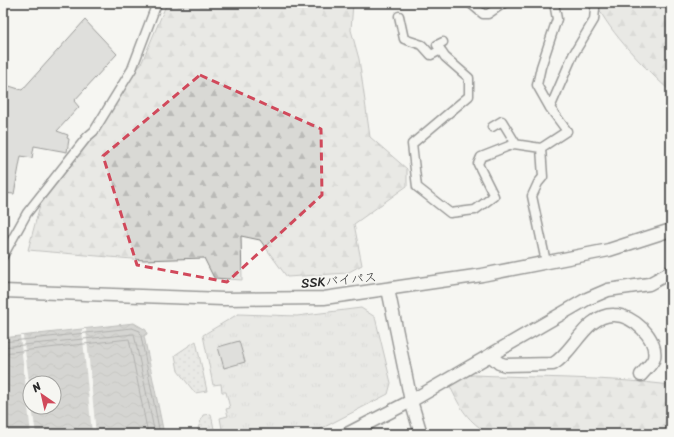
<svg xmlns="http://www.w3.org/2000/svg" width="674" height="437" font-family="Sriracha,'Klee One',sans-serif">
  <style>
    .grass { fill: url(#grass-dots); stroke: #828280 }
    .forest { fill: url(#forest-firs); stroke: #828280 }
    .park { fill: url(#park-tufts); stroke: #828280 }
    .water { fill: url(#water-waves); stroke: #7a7a78; fill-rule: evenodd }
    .pier { fill: #f6f6f2 }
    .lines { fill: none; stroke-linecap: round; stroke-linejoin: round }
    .shore { stroke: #5f5f5e; stroke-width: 1 }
    .building { fill: #c3c3c0; stroke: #2b2b2b }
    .street-casing { stroke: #2b2b2b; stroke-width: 11 }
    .secondary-casing { stroke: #2b2b2b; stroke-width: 15 }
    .street { stroke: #f6f6f2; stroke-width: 8 }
    .secondary { stroke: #f6f6f2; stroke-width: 12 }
    .marked { fill: none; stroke: #d1495b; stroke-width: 3; stroke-dasharray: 8 5; stroke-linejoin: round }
    .labels { text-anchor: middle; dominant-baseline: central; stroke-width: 3; stroke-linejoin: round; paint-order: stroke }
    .street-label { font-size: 13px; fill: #2b2b2b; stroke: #f6f6f2 }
  </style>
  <defs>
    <pattern id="grass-dots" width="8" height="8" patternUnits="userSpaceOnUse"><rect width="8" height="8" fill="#d9d9d5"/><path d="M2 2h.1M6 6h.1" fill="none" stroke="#babab7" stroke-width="1.8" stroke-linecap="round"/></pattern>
    <pattern id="forest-firs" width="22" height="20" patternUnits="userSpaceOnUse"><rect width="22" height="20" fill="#d9d9d5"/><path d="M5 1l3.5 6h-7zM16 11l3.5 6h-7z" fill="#babab7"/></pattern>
    <pattern id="park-tufts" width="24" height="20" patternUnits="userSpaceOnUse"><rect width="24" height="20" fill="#d9d9d5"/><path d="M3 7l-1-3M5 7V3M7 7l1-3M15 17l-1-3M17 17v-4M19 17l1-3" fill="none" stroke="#babab7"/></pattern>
    <pattern id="water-waves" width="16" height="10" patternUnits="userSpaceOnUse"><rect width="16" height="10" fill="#aeaeab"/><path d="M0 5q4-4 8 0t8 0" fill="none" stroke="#8e8e8b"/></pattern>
  </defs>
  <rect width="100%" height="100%" fill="#f6f6f2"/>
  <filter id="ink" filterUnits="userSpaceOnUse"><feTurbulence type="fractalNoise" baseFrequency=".025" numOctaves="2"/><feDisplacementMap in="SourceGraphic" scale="8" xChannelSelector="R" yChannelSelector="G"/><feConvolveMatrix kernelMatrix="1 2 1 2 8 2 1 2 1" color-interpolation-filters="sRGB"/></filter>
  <g filter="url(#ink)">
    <path class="grass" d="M196,341L207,391L195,393L178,371L175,355Z
      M211,414L215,434H196L203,415Z"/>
    <path class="forest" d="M167,3H353L351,30L359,59L370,137L407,169V186L354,224L362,265L347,273L287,277L260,240L241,236L242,280L214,278L204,258L144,260L28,250L40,205L88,144L142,62Z
      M596,3H671V92C646,69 610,34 596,3Z
      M474,375C540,378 606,377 671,385V434H490C468,422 460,408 450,386L453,377Z"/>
    <path class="park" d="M361,308L375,317L391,383L388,394L311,434H223L220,418L228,416L226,409L230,408L226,392H222L221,384L213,385L203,335L238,314L297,316Z"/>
    <path class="water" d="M134,323L146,330L147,334L144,336L164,434H3V338ZM30,383H54V407H30Z"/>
    <path class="pier" d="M82,329H86L96,434H92Z
      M20,336H23L30,388V407H32L36,434H31Z"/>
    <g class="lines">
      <path class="shore" d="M3,342L132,328L140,331L160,434
        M3,347L134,334L155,434
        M3,353L129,339L148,434"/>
    </g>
    <path class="building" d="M85,20L117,54L74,101L79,107L57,131L68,135L67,138L69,139L67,152L34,146L32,158L21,156L14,194L3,193V84L22,90Z
      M239,341L245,362L224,368L218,347Z"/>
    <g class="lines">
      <defs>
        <path id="street" d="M470,3L483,14H488L504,3
          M399,16L404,39L422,45L431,55L441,50
          M443,42L437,45L445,57L469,78V96L412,144L417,187L450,213L475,210L494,196L478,164L481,157L514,144L541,148
          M550,108L573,55L594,20L595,9
          M492,127L502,121L516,144
          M3,256L27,213L87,137L94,131L132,69L157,3
          M546,262L532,196L538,183L543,177L541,148L567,131L550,108L537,85L541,67L557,19L554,3"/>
        <path id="secondary" d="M388,289L411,401L421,434
          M3,291L223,299L324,298L482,275L609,250L671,230
          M490,355L499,363L505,365L553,364C574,352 586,314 614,315C633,315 658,338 654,358C653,363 645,370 641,375
          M347,434L411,401L587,299L608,290L649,284L671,272"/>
      </defs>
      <use href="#street" class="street-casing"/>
      <use href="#secondary" class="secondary-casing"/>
      <use href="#street" class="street"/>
      <use href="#secondary" class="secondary"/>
    </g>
  </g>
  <path d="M0 0H674V437H0ZM200,75L321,129L322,195L227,282L137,265L103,156Z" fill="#f6f6f2" fill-opacity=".55" fill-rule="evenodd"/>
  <path class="marked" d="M200,75L321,129L322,195L227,282L137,265L103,156Z"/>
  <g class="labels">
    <g class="street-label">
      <text transform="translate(339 280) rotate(-5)">SSKバイパス</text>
    </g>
  </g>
  <rect width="674" height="437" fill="none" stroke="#f6f6f2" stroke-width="16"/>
  <rect x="8" y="8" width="658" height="421" fill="none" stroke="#2b2b2b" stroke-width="1.5" filter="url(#ink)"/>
  <g transform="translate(42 395) rotate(326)"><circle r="19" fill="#f6f6f2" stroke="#a5a5a2"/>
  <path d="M0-3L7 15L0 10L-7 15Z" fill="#d1495b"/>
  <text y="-6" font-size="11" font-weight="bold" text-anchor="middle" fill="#2b2b2b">N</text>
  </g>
</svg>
